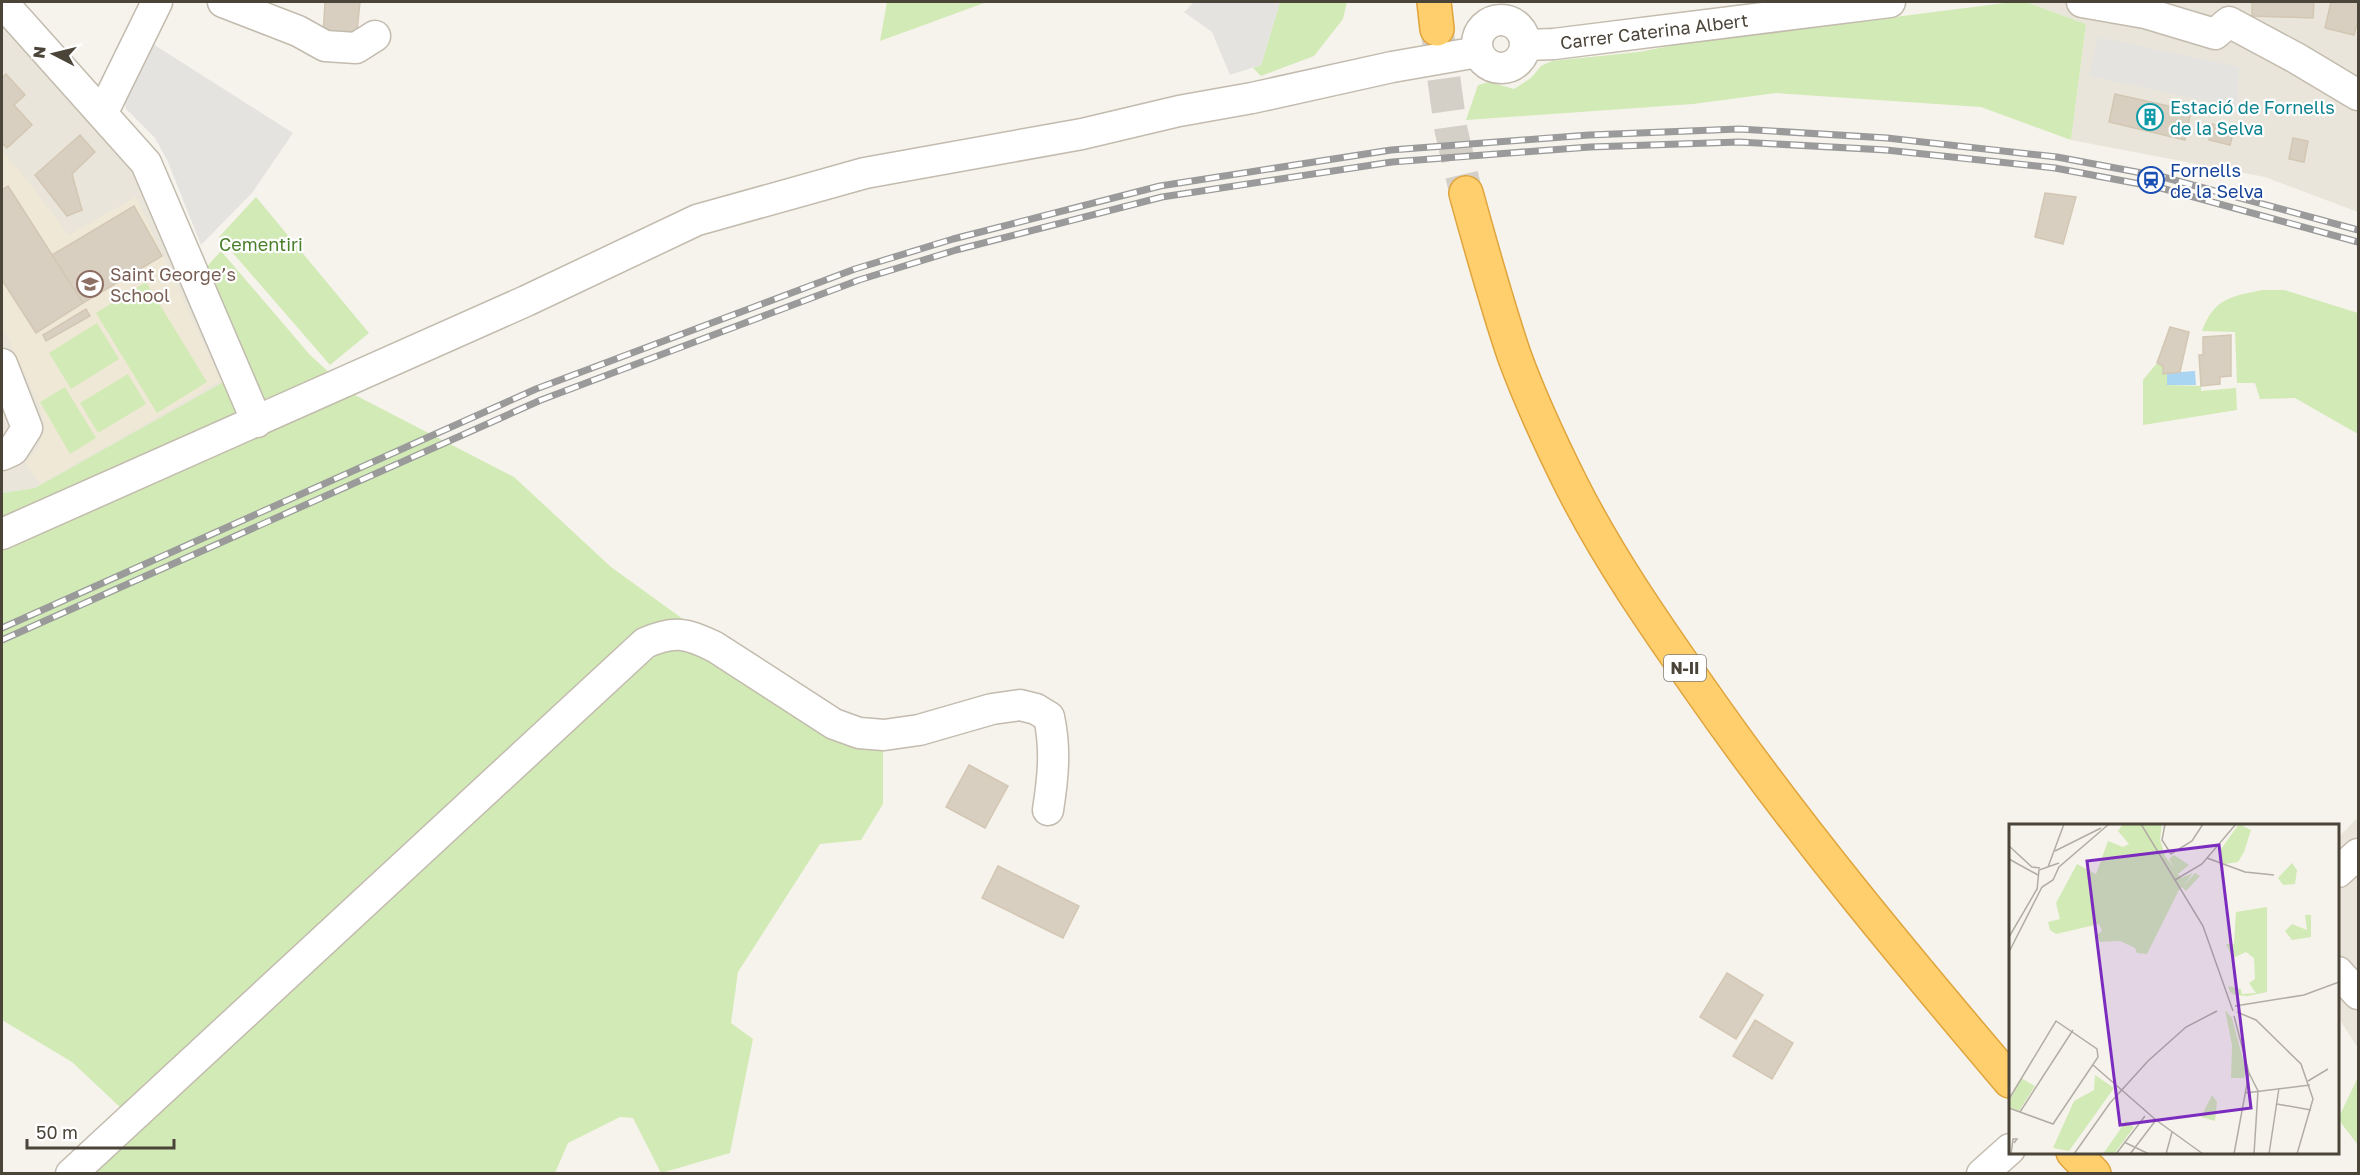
<svg xmlns="http://www.w3.org/2000/svg" width="2360" height="1175" font-family="'Golos Text',sans-serif">
  <style>
    .residential { fill: #eae5da }
    .education { fill: #efe8d6 }
    .green { fill: #d2eab5 }
    .parking { fill: #e5e3e0 }
    .water { fill: #a9d4f2 }
    .building { fill: #d8cfc1; stroke: #d3c7b4; stroke-width: 1.5 }
    .lines { fill: none; stroke-linecap: round; stroke-linejoin: round }
    .highway-tunnel { stroke: #d4d0c8; stroke-width: 33; stroke-dasharray: 33 16; stroke-linecap: butt }
    .minor-casing { stroke: #c2bbae; stroke-width: 33 }
    .highway-casing { stroke: #e0a43c; stroke-width: 36 }
    .minor { stroke: #fff; stroke-width: 30 }
    .highway { stroke: #ffcf6e; stroke-width: 33 }
    .rail-casing { stroke: #9a9a9a; stroke-width: 7 }
    .rail { stroke: #fff; stroke-width: 4.5; stroke-dasharray: 14; stroke-linecap: butt }
    .labels { text-anchor: middle; dominant-baseline: central; stroke-width: 4.5; stroke-linejoin: round; paint-order: stroke }
    .shield { fill: #fff; stroke: #817c74; stroke-width: 1.5 }
    .shield-label { font-size: 16px; font-weight: bold; fill: #4b4439 }
    .street-label { font-size: 18px; fill: #4b4439; stroke: #fff }
    .culture-label { font-size: 18px; fill: #0d838f; stroke: #fff; text-anchor: start }
    .transit-label { font-size: 18px; fill: #164399; stroke: #fff; text-anchor: start }
    .park-label { font-size: 18px; fill: #4a7f2a; stroke: #fff }
    .education-label { font-size: 18px; fill: #785e54; stroke: #fff; text-anchor: start }
    .inset-road { fill: none; stroke: #b2ada4; stroke-width: 1.5 }
    .view { fill: #7b2cbf; fill-opacity: 0.15; stroke: #7b2cbf; stroke-width: 3 }
    .inset-edge { fill: none; stroke: #4b4439; stroke-width: 3 }
  </style>
  <rect width="100%" height="100%" fill="#f6f3ec"/>
  <path class="residential" d="M2026,2H2358V212L2265,177L2071,140L2086,24Z
    M2,19L137,167L160,237L182,244L212,291L250,367L35,488L2,493Z
    M2358,817V1048L2338,1017V838Z"/>
  <path class="education" d="M2,153L20,171L69,235L136,197L221,381L40,484L25,462L39,447L44,423L39,404L2,326Z"/>
  <path class="green" d="M887,2H987L880,41Z
    M1280,2H1347L1343,19L1314,56L1261,76L1253,68L1261,65Z
    M2013,2H2026L2086,24L2071,140L1981,107L1776,93L1693,104L1466,120L1478,85L1489,82L1514,89L1531,78L1541,66L1552,61L1639,52L1680,44Z
    M256,197L369,333L330,365L219,237Z
    M221,251L310,355L353,394L514,477L611,567L759,674L883,751V804L861,840L820,844L738,972L731,1023L753,1039L730,1153L661,1173L633,1118L620,1117L568,1143L555,1173H78L122,1109L72,1062L2,1020V493L35,488L250,367L202,272Z
    M146,282L207,382L157,413L96,313Z
    M2263,290H2284L2358,313V434L2295,398L2260,399L2255,383H2237L2235,332L2202,331C2214,298 2232,296 2263,290Z
    M97,323L119,359L71,389L49,353Z
    M2157,363L2163,366V374L2167,373V385L2201,386V391L2236,388L2237,410L2143,425V380Z
    M128,374L146,404L98,433L80,403Z
    M65,387L96,438L70,454L40,402Z
    M2358,1077V1145L2338,1119Z"/>
  <path class="parking" d="M1194,2H1280L1261,65L1230,75L1212,32L1184,12Z
    M2098,37L2239,67L2238,108L2089,76Z
    M153,44L293,133L252,193L201,245L168,162L155,138L126,109L123,98Z"/>
  <path class="water" d="M2195,371L2196,385H2167V373Z"/>
  <path class="building" d="M325,2H360L356,41L323,36Z
    M2252,2H2314L2313,18L2252,16Z
    M2331,2H2358V21L2354,35L2325,28Z
    M6,74L25,95L14,105L32,125L7,148L2,143V78Z
    M2115,94L2191,111L2185,140L2109,122Z
    M2212,124L2234,130L2230,145L2209,140Z
    M80,135L95,152L72,174L82,210L67,216L35,175Z
    M2293,138L2308,141L2304,162L2289,159Z
    M8,186L83,303L36,333L2,280V190Z
    M2045,193L2076,197L2063,244L2035,237Z
    M134,206L162,256L83,303L52,255Z
    M86,309L90,316L46,341L43,335Z
    M2170,327L2189,332L2180,372L2163,374V366L2157,363Z
    M2231,335V376L2220,377V384L2201,386L2199,355H2203V337Z
    M969,765L1008,786L985,828L946,807Z
    M998,866L1079,906L1063,938L982,898Z
    M1727,973L1763,995L1736,1039L1700,1017Z
    M1755,1020L1793,1043L1772,1079L1733,1056Z"/>
  <g class="lines">
    <path class="highway-tunnel" d="M1437,30L1451,130L1466,193"/>
    <defs>
      <path id="minor" d="M2,2L146,163L257,422
        M223,2L298,31L325,46L356,48L375,36
        M2082,2L2145,13L2215,34L2229,22L2296,58L2358,95
        M1477 44a24 24 0 1 1 48 0a24 24 0 1 1-48 0Z
        M1525,45L1554,44L1890,2
        M102,114L157,2
        M2,364L27,428L13,450L2,455
        M2,534L526,301L697,220L865,173L1082,134L1179,111L1252,98L1392,67L1478,52
        M2338,872L2358,854
        M2338,972L2358,994
        M71,1174L645,643C674,630 687,633 715,647L834,724L859,733L884,735L919,730L992,709L1020,705L1036,709L1049,717C1056,749 1053,778 1048,810
        M1982,1174L2010,1149"/>
      <path id="highway" d="M1434,2L1437,29
        M1466,193C1481,247 1496,302 1514,355C1530,399 1551,444 1572,486C1609,559 1655,625 1702,692C1797,828 1903,955 2010,1081
        M2073,1152L2094,1174"/>
    </defs>
    <use href="#minor" class="minor-casing"/>
    <use href="#highway" class="highway-casing"/>
    <use href="#minor" class="minor"/>
    <use href="#highway" class="highway"/>
    <defs>
      <path id="rail" d="M2,628L536,389L855,269L953,239L1160,186L1391,150L1589,135L1739,129L1887,138L2057,157L2163,177L2358,230
        M2,640L541,400L859,280L956,250L1162,197L1392,162L1590,147L1739,142L1886,150L2055,168L2161,188L2358,242"/>
    </defs>
    <use href="#rail" class="rail-casing"/>
    <use href="#rail" class="rail"/>
  </g>
  <defs>
    <symbol id="building-ring" viewBox="-11 -11 22 22"><circle r="9.5" fill="#fff" stroke="#0f9aa8" stroke-width="1.5"/><path d="M-4-6H4V6H1V3H-1V6H-4ZM-2.5-4.3h1.7v1.8h-1.7ZM.8-4.3h1.7v1.8H.8ZM-2.5-1h1.7V.8h-1.7ZM.8-1h1.7V.8H.8Z" fill="#0f9aa8"/></symbol>
    <symbol id="station-ring" viewBox="-11 -11 22 22"><circle r="9.5" fill="#fff" stroke="#1a4fb4" stroke-width="1.5"/><path d="M-3-6H3Q5-6 5-4V2Q5 4 3 4L4.5 6H3L1.5 4h-3L-3 6H-4.5L-3 4Q-5 4-5 2V-4Q-5-6-3-6ZM-3.5-4v3h7v-3ZM-3.5 1v1.5H-2V1ZM2 1v1.5H3.5V1Z" fill="#1a4fb4"/></symbol>
    <symbol id="school-ring" viewBox="-11 -11 22 22"><circle r="9.5" fill="#fff" stroke="#8d6e63" stroke-width="1.5"/><path d="M0-5L7-2L0 1L-7-2ZM-4 1L0 2.5L4 1V4Q0 6-4 4Z" fill="#8d6e63"/></symbol>
  </defs>
  <g fill-rule="evenodd">
    <use href="#building-ring" x="2135" y="102" width="30" height="30"/>
    <use href="#station-ring" x="2136" y="165" width="30" height="30"/>
    <use href="#school-ring" x="75" y="269" width="30" height="30"/>
  </g>
  <g class="labels">
    <rect class="shield" x="1664" y="655" width="42" height="26" rx="4.5"/>
    <g class="shield-label">
      <text x="1685" y="668">N-II</text>
    </g>
    <g class="street-label">
      <text transform="translate(1654 31) rotate(-7)">Carrer Caterina Albert</text>
    </g>
    <g class="culture-label">
      <text x="2170" y="107">Estació de Fornells<tspan x="2170" dy="21">de la Selva</tspan></text>
    </g>
    <g class="transit-label">
      <text x="2170" y="170">Fornells<tspan x="2170" dy="21">de la Selva</tspan></text>
    </g>
    <g class="park-label">
      <text x="261" y="244">Cementiri</text>
    </g>
    <g class="education-label">
      <text x="110" y="274">Saint George’s<tspan x="110" dy="21">School</tspan></text>
    </g>
  </g>
  <g transform="translate(2009 824)">
    <rect width="330" height="330" fill="#f6f3ec"/>
    <path d="M114,0H153L151,15L156,32L165,44L160,35L165,31L180,41L169,50L172,54L184,49L174,62L186,49L191,52L177,67L173,63L170,66L138,130L128,129L126,124L111,117L91,118L88,111L93,107L90,100L47,110L41,106L39,98L51,95L47,79L68,40L87,50L99,17L114,23L120,20L109,7ZM230,0L242,6L235,28L229,38L216,40L210,37L212,25ZM283,39L288,46L286,60L274,61L269,54ZM258,83V168L239,172L226,171L221,168L219,162L232,165L233,170L247,169L240,159L246,155L245,134L237,128L224,134L217,120H225L227,88ZM296,91H302V113L283,116L276,107L283,100L298,106ZM216,186L223,194L237,247L235,254H222L223,221ZM86,251L105,264L60,327L44,324L65,277L85,266ZM12,254L26,262L10,287L0,283V278ZM203,271L208,278L206,297L192,293ZM117,297L125,303L105,330H94Z" fill="#d2eab5"/>
    <path class="inset-road" d="M132,0L194,102L224,187M156,0L153,16L162,30L183,17L194,0M0,22L23,43L31,44M46,27L92,4M198,34L236,48L265,51M0,35L29,51M39,43L55,0M166,56L193,40L227,0M28,66L30,46L50,39M0,113L28,65M0,128L33,63L44,56L50,43L100,0M226,182L295,171L330,158M228,188L247,196L292,240L304,275L288,330M84,241L147,296L194,330M240,249L249,267L245,330M299,257L319,245M236,269L301,261M0,275L47,197L88,225L89,233L44,300L0,284M268,280L302,286M11,288L64,206M115,318L140,330M2,330L4,315H8L5,319M65,330L101,279L139,237L177,203L208,187M107,330L136,292M121,330L147,296M157,330L163,308M225,330L240,249L225,192M260,330L270,264"/>
    <path class="view" d="M210,21L242,284L111,301L78,37Z"/>
    <rect width="330" height="330" class="inset-edge"/>
  </g>
  <rect width="2360" height="1175" fill="none" stroke="#4b4439" stroke-width="6"/>
  <g transform="translate(54 54) rotate(277)" stroke="#ffffff" stroke-width="4.5" paint-order="stroke">
  <path d="M0-4.5L10 22L0 15L-10 22Z" fill="#4b4439"/>
  <text y="-9" font-size="16" font-weight="bold" text-anchor="middle" fill="#4b4439">N</text>
  </g>
  <path d="M27 1139v9h147v-9" fill="none" stroke="#4b4439" stroke-width="3"/>
  <text x="36" y="1139" font-size="18" fill="#4b4439" stroke="#ffffff" stroke-width="4.5" paint-order="stroke">50 m</text>
</svg>
